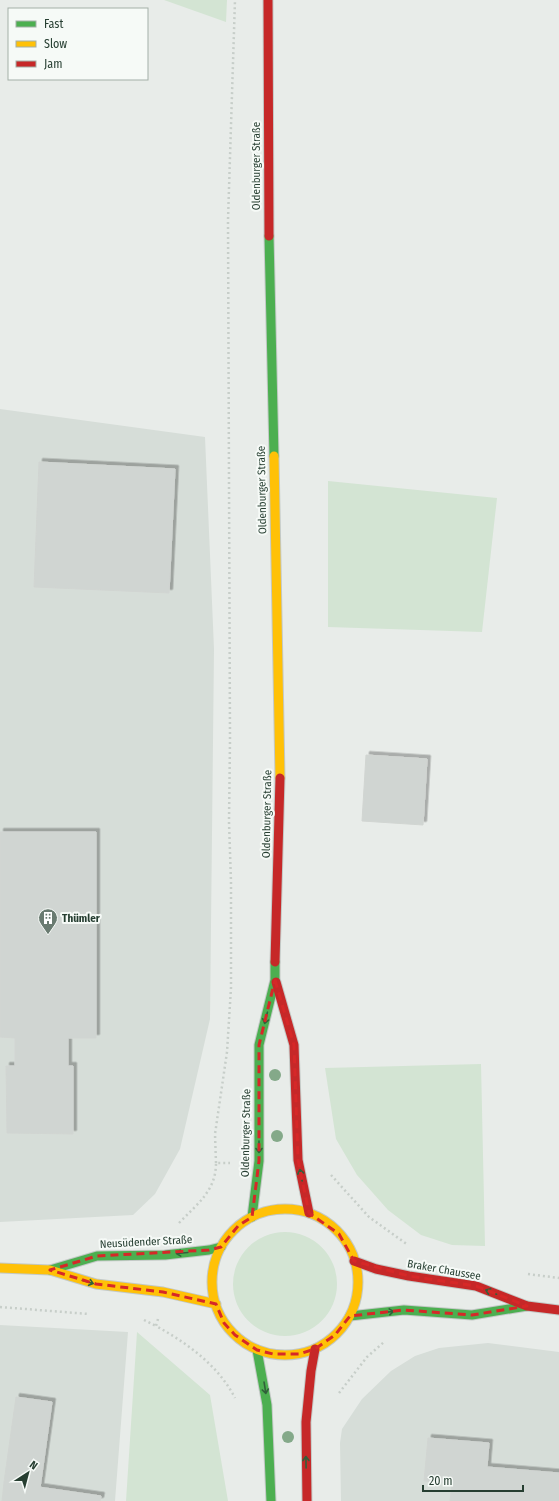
<svg xmlns="http://www.w3.org/2000/svg" width="559" height="1501" font-family="'Fira Sans Condensed',sans-serif">
  <style>
    .built { fill: #d6ddd8 }
    .green { fill: #d3e4d3 }
    .building { fill: #d0d5d2; stroke: #d1d5d2; filter: url(#shadow) }
    .lines { fill: none; stroke-linecap: round; stroke-linejoin: round }
    .fast-casing { stroke: #c3c9c6; stroke-width: 11 }
    .slow-casing { stroke: #c3c9c6; stroke-width: 11 }
    .jam-casing { stroke: #c3c9c6; stroke-width: 11 }
    .path { stroke: #c7cec9; stroke-width: 2.5; stroke-dasharray: 2 3; stroke-linecap: butt }
    .fast { stroke: #4caf50; stroke-width: 9 }
    .slow { stroke: #ffc107; stroke-width: 9 }
    .jam { stroke: #c62828; stroke-width: 9 }
    .tree { fill: #84a989 }
    .oneway { stroke: #31603a }
    .marked { fill: none; stroke: #d62828; stroke-width: 3; stroke-dasharray: 8 5; stroke-linejoin: round }
    .labels { text-anchor: middle; dominant-baseline: central; stroke-width: 4; stroke-linejoin: round; paint-order: stroke }
    .street-label { font-size: 11px; fill: #263e31; stroke: #f6faf7 }
    .poi-label { font-size: 11px; font-weight: bold; fill: #263e31; stroke: #f6faf7; text-anchor: start }
  </style>
  <defs>
    <filter id="shadow"><feDropShadow dx="3.5" dy="-3.5" stdDeviation="0" flood-color="#0004"/></filter>
  </defs>
  <rect width="100%" height="100%" fill="#e8ece9"/>
  <path class="built" d="M0,409L205,437L214,649L210,1019L180,1149L155,1194L133,1215L0,1222Z
    M0,1325L128,1332L115,1501H0Z
    M488,1343L559,1352V1501H341L340,1443L342,1429L362,1399L391,1371L415,1356L439,1348Z"/>
  <path class="green" d="M164,0H227L226,22Z
    M328,481L497,498L482,632L328,627Z
    M481,1064L485,1246L452,1245L421,1235L388,1210L357,1175L336,1139L325,1068Z
    M233 1284a52 52 0 1 1 104 0a52 52 0 1 1-104 0Z
    M137,1332L210,1395L228,1501H126Z"/>
  <path class="building" d="M39,462L175,469L169,593L34,587Z
    M366,755L427,759L423,825L362,821Z
    M0,832H96V1038H68V1066H73V1134L7,1133L6,1066H15V1038L0,1037Z
    M16,1397L52,1402L40,1488L4,1482Z
    M428,1438L489,1443L487,1467L559,1473V1501H450L452,1483L424,1481Z
    M4,1482L101,1496L100,1501H2Z"/>
  <g class="lines">
    <defs>
      <path id="fast" d="M269,236L274,456
        M252,1217L259,1161V1045L275,980V962
        M50,1270L97,1256L165,1255L209,1250L221,1247
        M350,1316L404,1310L472,1315L527,1306
        M257,1350L267,1405L271,1501"/>
      <path id="slow" d="M274,456L280,778
        M212 1282a73 73 0 1 1 146 0a73 73 0 1 1-146 0Z
        M0,1268L50,1270L96,1284L163,1292L216,1304"/>
      <path id="jam" d="M268,0L269,236
        M275,962L280,778
        M276,982L294,1045L298,1160L309,1213
        M354,1261L376,1269L409,1276L476,1286L527,1306L559,1310
        M307,1501L306,1422L311,1371L315,1349"/>
    </defs>
    <use href="#fast" class="fast-casing"/>
    <use href="#slow" class="slow-casing"/>
    <use href="#jam" class="jam-casing"/>
    <path class="path" d="M216,1163L215,1134L227,1052L231,988V882L229,822L230,740L228,220L235,0
      M331,1175L369,1217L408,1245
      M179,1223C197,1204 216,1191 216,1163H230
      M528,1274L559,1278
      M0,1307L89,1314
      M158,1319L156,1326C187,1343 218,1365 235,1398
      M144,1320L156,1326
      M339,1393L367,1357L384,1342"/>
    <use href="#fast" class="fast"/>
    <use href="#slow" class="slow"/>
    <use href="#jam" class="jam"/>
  </g>
  <g class="tree">
    <circle cx="275" cy="1075" r="6"/>
    <circle cx="277" cy="1136" r="6"/>
    <circle cx="288" cy="1437" r="6"/>
  </g>
  <defs><path id="oneway-shaft" d="M-6 0H5M1.5-3L5.5 0L1.5 3" fill="none" stroke-width="1.6" stroke-linecap="round" stroke-linejoin="round"/></defs>
  <g class="oneway">
    <use href="#oneway-shaft" transform="translate(266 1018) rotate(104)"/>
    <use href="#oneway-shaft" transform="translate(259 1147) rotate(90)"/>
    <use href="#oneway-shaft" transform="translate(301 1175) rotate(-101)"/>
    <use href="#oneway-shaft" transform="translate(182 1253) rotate(175)"/>
    <use href="#oneway-shaft" transform="translate(88 1282) rotate(17)"/>
    <use href="#oneway-shaft" transform="translate(491 1292) rotate(-159)"/>
    <use href="#oneway-shaft" transform="translate(388 1312) rotate(-6)"/>
    <use href="#oneway-shaft" transform="translate(265 1388) rotate(81)"/>
    <use href="#oneway-shaft" transform="translate(306 1462) rotate(-91)"/>
  </g>
  <path class="marked" d="M275,980L294,1045L298,1160L309,1213L339,1234L354,1261L409,1276L476,1286L527,1306L472,1315L404,1310L350,1316L335,1335L315,1349L299,1354H273L257,1350L235,1335L224,1323L216,1304L163,1292L96,1284L50,1270L97,1256L209,1250L221,1247L238,1226L252,1217L259,1161V1045Z"/>
  <defs>
    <symbol id="building-pin" viewBox="-11 -11 22 30"><path d="M0 17L-7.5 6A9.5 9.5 0 1 1 7.5 6Z" fill="#6a7b71" stroke="#f6faf7"/><path d="M-4-6H4V6H1V3H-1V6H-4ZM-2.5-4.3h1.7v1.8h-1.7ZM.8-4.3h1.7v1.8H.8ZM-2.5-1h1.7V.8h-1.7ZM.8-1h1.7V.8H.8Z" fill="#fff"/></symbol>
  </defs>
  <g fill-rule="evenodd">
    <use href="#building-pin" x="37" y="907" width="22" height="30"/>
  </g>
  <g class="labels">
    <g class="street-label">
      <text transform="translate(256 166) rotate(-90)">Oldenburger Straße</text>
      <text transform="translate(262 490) rotate(-91)">Oldenburger Straße</text>
      <text transform="translate(267 814) rotate(-89)">Oldenburger Straße</text>
      <text transform="translate(246 1133) rotate(-89)">Oldenburger Straße</text>
      <text transform="translate(146 1242) rotate(-3)">Neusüdender Straße</text>
      <text transform="translate(444 1270) rotate(10)">Braker Chaussee</text>
    </g>
    <g class="poi-label">
      <text x="62" y="918">Thümler</text>
    </g>
  </g>
  <rect x="8" y="8" width="140" height="72" fill="#f6faf7" stroke="#a3afa8"/>
  <rect x="16" y="21" width="20" height="6" fill="#4caf50" stroke="#a3afa8"/>
  <text x="44" y="28" font-size="12" fill="#263e31">Fast</text>
  <rect x="16" y="41" width="20" height="6" fill="#ffc107" stroke="#a3afa8"/>
  <text x="44" y="48" font-size="12" fill="#263e31">Slow</text>
  <rect x="16" y="61" width="20" height="6" fill="#c62828" stroke="#a3afa8"/>
  <text x="44" y="68" font-size="12" fill="#263e31">Jam</text>
  <g transform="translate(28 1473) rotate(36)" stroke="#f6faf7" stroke-width="3" paint-order="stroke">
  <path d="M0-3L7 15L0 10L-7 15Z" fill="#263e31"/>
  <text y="-6" font-size="11" font-weight="bold" text-anchor="middle" fill="#263e31">N</text>
  </g>
  <path d="M423 1485v6h100v-6" fill="none" stroke="#263e31" stroke-width="2"/>
  <text x="429" y="1485" font-size="12" fill="#263e31" stroke="#f6faf7" stroke-width="3" paint-order="stroke">20 m</text>
</svg>
